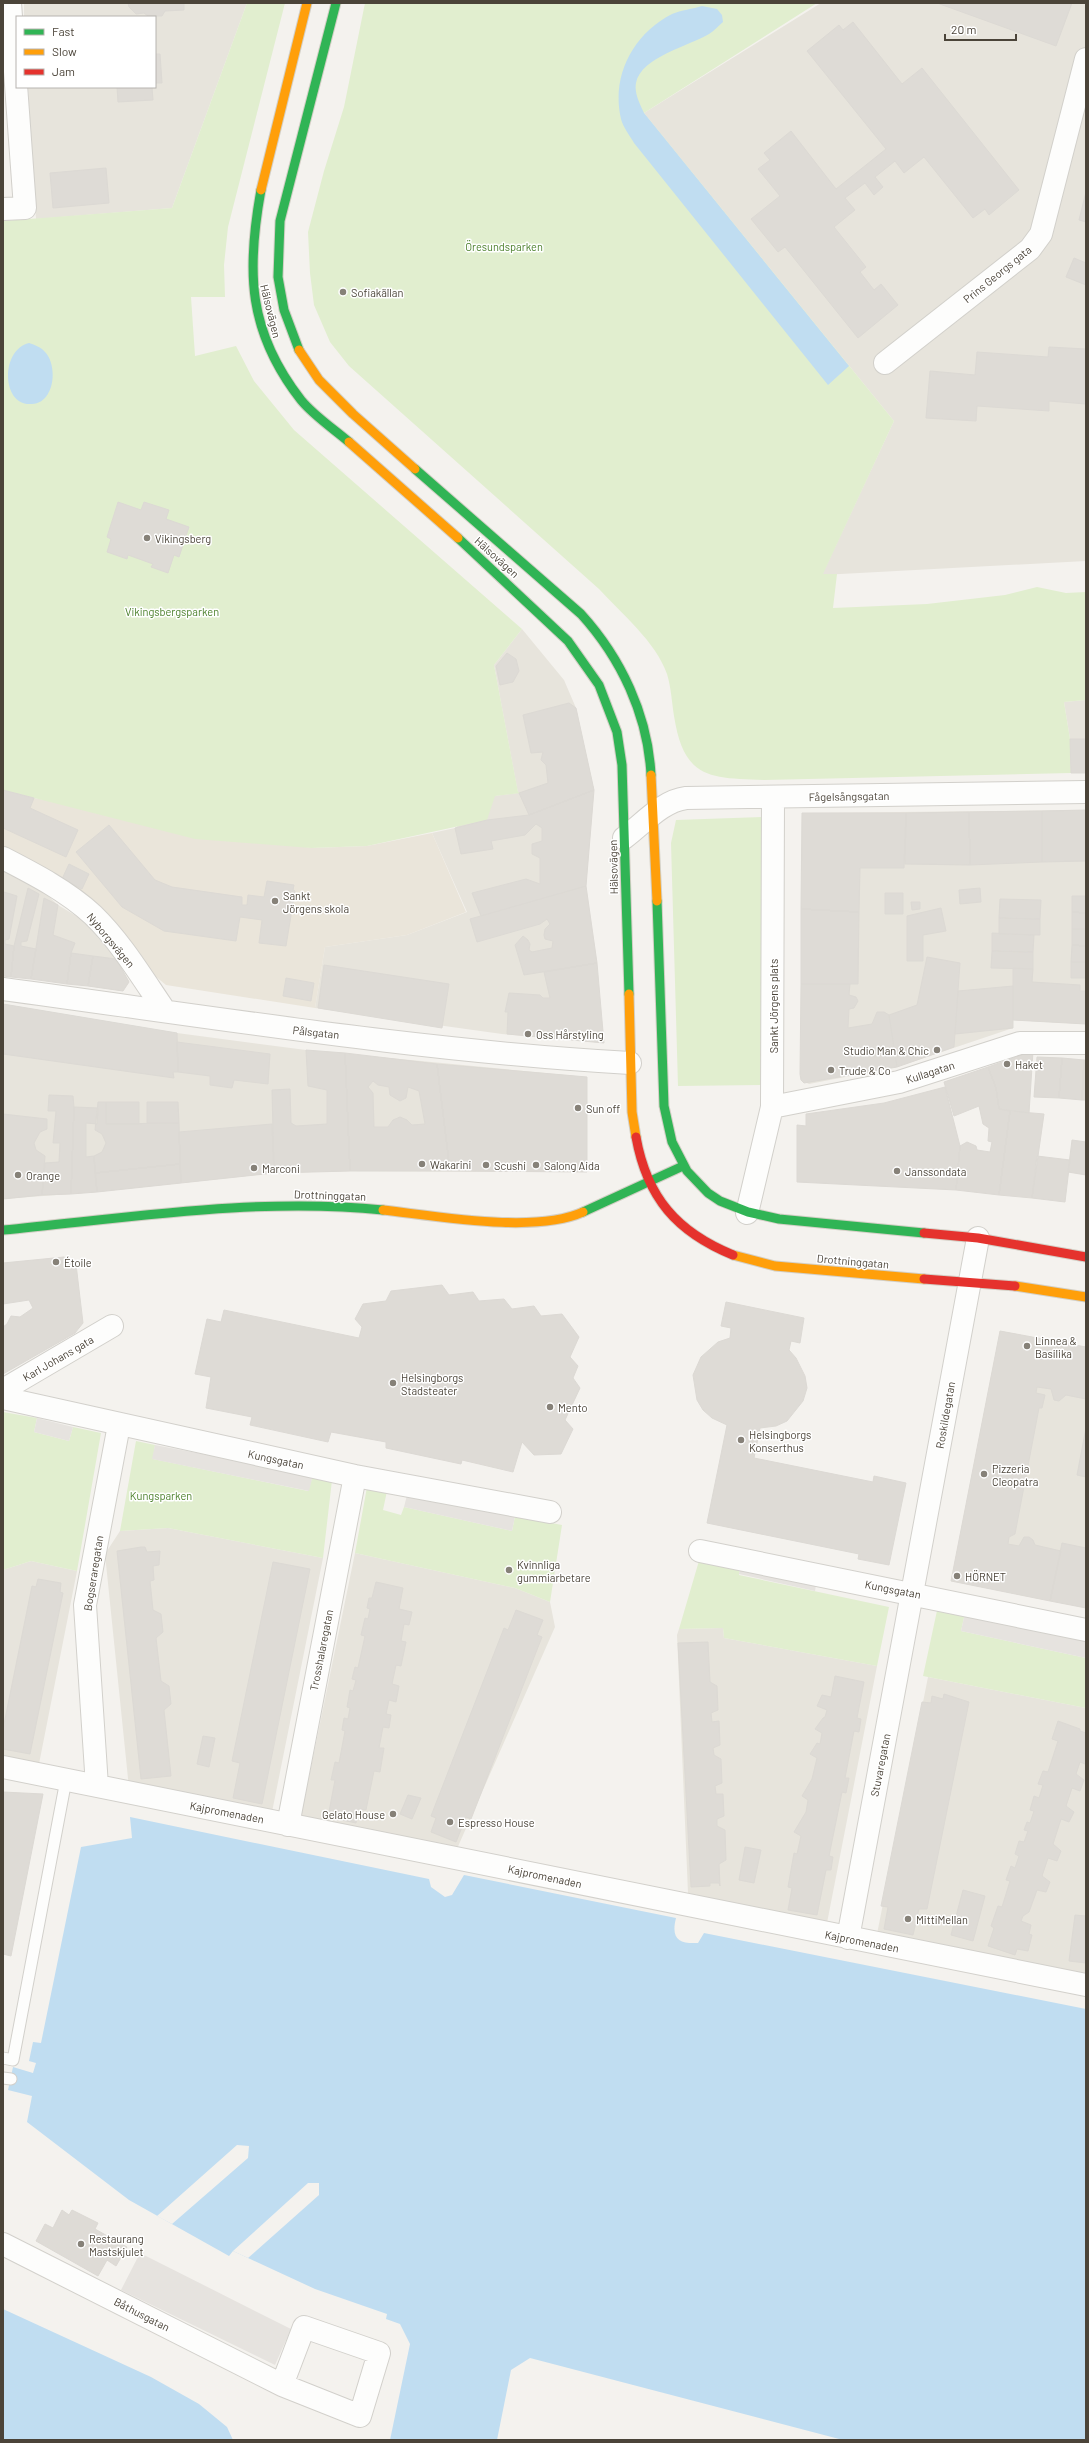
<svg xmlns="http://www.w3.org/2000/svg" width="1089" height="2443" font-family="Barlow,sans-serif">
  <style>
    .residential { fill: #e7e4dc }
    .education { fill: #eae5da }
    .green { fill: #e1eecf }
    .parking { fill: #e6e3df }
    .water { fill: #c0ddf1 }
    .pier { fill: #f4f2ee }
    .building { fill: #dedbd6; stroke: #dcd9d4; fill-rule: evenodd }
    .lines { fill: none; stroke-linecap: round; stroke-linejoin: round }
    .lane-casing { stroke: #d2d0cb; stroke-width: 13 }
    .street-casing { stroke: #d2d0cb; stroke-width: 24 }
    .fast-casing { stroke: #d3cfc5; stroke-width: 11 }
    .slow-casing { stroke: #d3cfc5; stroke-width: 11 }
    .jam-casing { stroke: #d3cfc5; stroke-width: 11 }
    .lane { stroke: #fdfdfc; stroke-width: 11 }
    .street { stroke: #fdfdfc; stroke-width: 22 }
    .fast { stroke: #30b455; stroke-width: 9 }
    .slow { stroke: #ff9f0a; stroke-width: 9 }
    .jam { stroke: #e5322d; stroke-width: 9 }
    .poi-dot { fill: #868178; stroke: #fff; stroke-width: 1.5 }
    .labels { text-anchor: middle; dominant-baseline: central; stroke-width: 3; stroke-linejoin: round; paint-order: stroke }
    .park-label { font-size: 11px; fill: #4a7f2a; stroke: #fff }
    .street-label { font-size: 11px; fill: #4b4439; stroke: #fff }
    .poi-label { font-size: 11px; fill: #4b4439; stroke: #fff; text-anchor: start }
  </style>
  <rect width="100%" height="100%" fill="#f4f2ee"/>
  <path class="residential" d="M24,3H247L172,208L36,219L28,87H155V17H24Z
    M821,3H1086V561L822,575L894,421L644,113Z
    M522,629L564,680L576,708L594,790L586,886L604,1043L502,1034L315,1008L325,947L407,935L467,912L432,833L455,828L494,796L518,793L494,665Z
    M1086,700V773H1071L1070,739L1064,702Z
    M1086,810V1024L1013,1020V1028L897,1067L809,1084L801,1080L802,813Z
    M3,870L36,885L58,905L83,920L116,959L129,981L123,991L3,974Z
    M3,1004L177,1033L306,1050L587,1077V1172L350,1171L274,1173L97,1192L3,1199Z
    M1000,1331L1086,1347V1608L951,1581Z
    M168,1528L323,1558L271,1817L129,1788L105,1554L120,1531Z
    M355,1553L515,1588L550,1602L555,1627L456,1851L301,1816Z
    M31,1561L77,1571L38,1769L3,1763V1570Z
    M723,1628L724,1638L877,1666L827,1923L688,1893L677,1635L679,1629Z
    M928,1677L1086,1708V1983L876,1939Z"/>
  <path class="education" d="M3,790L34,798L311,848L367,846L432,833L466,912L407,935L325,947L315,1008L166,985L3,851Z"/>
  <path class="green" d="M247,3H285L228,227L224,265L225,297H191L195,356L236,346L254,381L294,430L522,629L494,665L518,792L521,793L495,796L487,820L367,846L311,848L195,839L3,790V221L172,208Z
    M365,3H817L644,113L894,421L823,574H837L833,608L927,604L1005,595L1037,587L1066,593L1086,592V700L1064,702L1070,739L1071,773L764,780C709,778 684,779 674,716C672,703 671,687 667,674C656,642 621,613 599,589L349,366L330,342L314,305L310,273L308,232L324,171L344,107Z
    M762,817L761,1085L678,1086L671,843L676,820Z
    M3,1412L37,1418L34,1432L69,1441L73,1427L101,1433L77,1571L31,1561L3,1570Z
    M136,1441L155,1445L153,1459L308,1491L313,1475L332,1480L323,1558L168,1528L120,1531Z
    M367,1487L387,1491L383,1510L401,1515L404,1507L512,1531L515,1516L562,1525L550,1602L515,1588L355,1553Z
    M701,1554L741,1563L739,1575L889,1607L877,1666L724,1638L723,1628L679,1629Z
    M938,1606L965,1613L961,1631L1086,1658V1708L923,1676Z"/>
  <path class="parking" d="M37,1418L73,1427L69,1441L34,1432Z
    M155,1445L313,1475L309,1491L152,1459Z
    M407,1495L515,1516L512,1531L404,1507Z
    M741,1563L817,1579L815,1591L739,1574Z
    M965,1613L1086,1639V1658L961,1631Z
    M140,2253L291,2329L275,2365L121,2290Z"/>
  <path class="water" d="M702,6L717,9L722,15L723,22C718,26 714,31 709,34C689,46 641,57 636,83C634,93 640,104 644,113L849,366L828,385L634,143C630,136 623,127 621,119C611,76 633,34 672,14C681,10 693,9 702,6Z
    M29,343C35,345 41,347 45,352C58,365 55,403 32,404C1,407 0,350 29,343Z
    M130,1817L429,1879L431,1887L445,1897L452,1895L464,1875L676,1918C671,1938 678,1944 698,1943L704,1933L1086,2009V2440H843L530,2358L511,2370L497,2440H390L410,2344L400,2324L386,2319L387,2314L315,2289L233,2251L229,2256L129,2200L27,2122L32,2096L8,2090L13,2067L33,2073L36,2063L29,2061L33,2042L41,2043L81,1847L132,1838Z
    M3,2309L151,2377L199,2404L227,2427L233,2440H3Z"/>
  <path class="pier" d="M237,2145L249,2146L248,2158L172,2224L157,2216Z
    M308,2183H319V2195L248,2258L233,2251Z"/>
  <path class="building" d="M128,3H184V10L165,11L162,16H148L144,13L136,14L129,7Z
    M937,3H1072L1056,46Z
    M853,22L902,84L922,68L1019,190L989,215L985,209L973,218L924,157L904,173L895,161L875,177L883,187L874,195L865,183L845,198L855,210L834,227L866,267L860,272L874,290L881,284L898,305L858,338L785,247L778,252L751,219L780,196L758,169L770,160L764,153L791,131L836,189L886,149L807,51L839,25L843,30Z
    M155,54H160L162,83H155Z
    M117,87H152L153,100L118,102Z
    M106,168L109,203L53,208L50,173Z
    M1086,192V222L1079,220Z
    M1074,258L1086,263V285L1066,277Z
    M1049,347L1086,349V404L1049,401V411L977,406L976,421L926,418L930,371L975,375L977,352L1048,357Z
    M118,502L141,510L144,502L169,510L166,519L189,527L179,557L174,555L168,573L151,567L153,564L128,555L127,559L107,552L111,539L107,537Z
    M507,653L516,659L519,671L513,682L500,685L496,666Z
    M569,703L576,708L594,790L529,815L519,793L548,783L546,765L541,760L543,752L531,753L523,715Z
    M1070,739H1086V773H1071Z
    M3,790L34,798L30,808L78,830L66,857L3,828Z
    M594,790L586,886L481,916L472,893L526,879L540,884V858L532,854V844L542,841V828L536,824L525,835L491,841L493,849L461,854L455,828L487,820L529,815Z
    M1086,810V861L1042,862V811Z
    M1042,811V862L970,865L969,812Z
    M969,812L970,865L905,864L906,813Z
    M802,813H906L904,868H860L859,912L801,909Z
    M109,825L155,880L172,887L242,897V905H247L248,895L264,897L267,881L294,885L293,890L295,891L286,946L259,943L262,920L240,917L236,941L164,931L122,907L76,852Z
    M69,864L89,874L82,889L62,879Z
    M586,886L597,963L524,975L515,945L523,936L528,940L530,944L529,950L532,952L552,948L553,941L545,939L544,935L545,929L550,924L547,919L540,924L477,942L470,919Z
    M28,888L39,894L27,941L21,942V946L36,949L31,979L11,977L14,946Z
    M980,888L981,902L960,904L959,890Z
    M4,892L17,896L9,939L5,940V944L14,946L11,977L3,976Z
    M885,893H903V914H885Z
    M1072,896H1086V913L1072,912Z
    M44,898L58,905L53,935L75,943L71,953L67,984L31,979Z
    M1000,899L1041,900L1040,919L999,918Z
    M911,902H920V909L912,910Z
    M941,908L946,931L923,935V961H907V916Z
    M801,909L859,912L858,984H801Z
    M1072,912L1086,913V929H1072Z
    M999,918L1040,919V935L999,934Z
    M1072,929H1086V946L1072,945Z
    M992,933L1034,935L1033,952L992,951Z
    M1072,945L1086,946V962H1071Z
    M992,951L1033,952V969L991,968Z
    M71,953L93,956L88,986L67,984Z
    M93,956L116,959L129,982L123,991L88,986Z
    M927,957L960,963L954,1047L897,1067L889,1015L917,1005Z
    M1071,962H1086V978H1071Z
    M597,963L604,1043L507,1034L508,1012H505L509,993L540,995L543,998H550L544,972Z
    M324,965L449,984L442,1028L318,1008Z
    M1013,968L1033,969L1032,982L1080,985V991H1086V1024L1013,1020Z
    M286,978L314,983L311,1001L283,996Z
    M801,984H850L849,995L856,997L858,1001L854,1008L849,1009L848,1028L872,1024L877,1012H884L889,1015L897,1067L804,1083L801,1080L800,1074Z
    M1013,986V1028L955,1034L958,991Z
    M3,1004L177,1033L178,1072H173L174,1078L3,1054Z
    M177,1042L270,1054L268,1084L234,1080L232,1088L210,1085V1076L178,1072Z
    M306,1050L345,1053L350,1171L274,1173L272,1090L290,1089L291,1123L296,1126L327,1124V1090L308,1086Z
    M1033,1051L1029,1113L999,1109L996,1088L988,1067Z
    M345,1053L437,1064L450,1171H350ZM373,1081L378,1085L389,1087L390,1095L400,1101L406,1098L408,1087L419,1091L425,1124L412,1125L407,1120L400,1117L393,1120L388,1127H374L373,1093L368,1087Z
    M1037,1057L1062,1058L1059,1098L1034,1097Z
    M1062,1058L1084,1060L1082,1100L1059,1098Z
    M1084,1060H1086V1100H1082Z
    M437,1064L587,1077V1172L450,1171Z
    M988,1067L996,1088L999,1109L1010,1111L999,1195L956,1190L960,1146L967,1142L976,1146L977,1150L990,1152L992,1142L988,1141L989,1128L983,1124L979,1106L954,1116L944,1082Z
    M945,1087L960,1146L956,1190L797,1182V1125L806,1126V1114L884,1103Z
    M49,1095L73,1096L74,1107L71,1194L42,1195L45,1163L59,1162L60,1143H53L56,1111H48Z
    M98,1102H106V1124L179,1123L180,1164L95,1173L94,1156L102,1152L106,1143L102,1134L95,1130Z
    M106,1102H139V1124H106Z
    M147,1102H178L179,1123H147Z
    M74,1107L98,1108L97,1124L86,1123V1157L94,1156L97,1192L71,1194Z
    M1010,1111L1044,1114L1032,1198L999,1195Z
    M3,1114L47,1119V1129L40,1132L34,1143L36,1150L45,1156L42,1195L3,1199Z
    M272,1124L274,1173L181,1183L179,1132Z
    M1072,1140L1086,1142V1175L1068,1172Z
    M1037,1156L1070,1160L1065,1202L1032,1198Z
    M180,1164L181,1183L97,1192L95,1173Z
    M64,1257L76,1264L83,1323L75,1333L3,1374V1327L7,1324L11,1316L20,1317L33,1308L29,1300L3,1304V1263Z
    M442,1285L449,1295L473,1292L479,1301L504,1299L512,1309L534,1306L541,1316L562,1314L579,1337L570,1357L578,1366L573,1378L580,1388L565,1420L573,1429L561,1454L534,1455L522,1442L513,1472L462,1460L461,1464L386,1448V1442L331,1432L328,1442L250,1425L252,1417L206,1408L211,1377L195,1374L207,1319L221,1322L224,1310L359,1338L362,1327L355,1319L363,1304L386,1301L391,1291Z
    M726,1302L804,1318L800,1343L791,1341L789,1350L796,1358L805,1376L807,1388L803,1401L787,1421L776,1426L760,1428L754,1458L873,1482L874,1476L906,1483L889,1565L858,1559L859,1554L707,1523L727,1425L712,1418L703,1410L697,1400L693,1375L701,1357L718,1342L730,1338L731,1328L721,1326Z
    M1000,1331L1086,1347V1399L1066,1395L1059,1401L1054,1400L1051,1389L1037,1387L1036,1393L1045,1395L1042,1408H1039L1015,1534L1009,1537L1008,1544L1019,1546L1024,1537H1029L1033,1540L1035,1545L1061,1551L1050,1601L951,1581Z
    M1086,1428V1477L1077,1475Z
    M1062,1543L1086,1548V1608L1050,1601Z
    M141,1547H145L147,1552L160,1551L159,1565L153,1566L154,1580L150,1581L153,1610L161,1614L163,1632L156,1638L161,1681L169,1686L171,1704L164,1710L171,1776L141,1779L117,1551Z
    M273,1562L310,1569L262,1804L233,1798L240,1763L232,1761Z
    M38,1579L61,1583L60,1592L63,1593L30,1754L3,1749V1729L32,1586L36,1587Z
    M376,1582L403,1588L399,1609L412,1612L409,1625L404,1624L401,1641L406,1642L401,1666L396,1665L392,1684L399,1686L396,1702L389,1700L386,1714L391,1715L389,1728L383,1727L379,1748H384L380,1772L374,1771L366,1810L358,1809L356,1823L328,1817L335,1780H331L335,1762L339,1763L345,1731L342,1730L344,1718L348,1719L350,1708L347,1707L350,1690L353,1691L356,1680L352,1679L355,1667L358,1668L365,1636L361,1635L365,1618L368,1619L370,1609L367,1608L369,1598H372Z
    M516,1610L543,1620L537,1635L542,1637L471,1819L466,1817L456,1842L431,1832L436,1818L431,1816L504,1628L508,1630Z
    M708,1642L710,1682L717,1686L718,1710L711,1713L712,1722L719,1721L720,1745L713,1748L714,1755L721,1759L722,1783L715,1786L716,1794H723L724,1816L717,1819V1826L725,1830L726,1860L719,1864L720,1886L719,1883H710V1886L691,1887L678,1643Z
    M835,1676L864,1682L857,1718L861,1719L859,1732L854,1731L845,1778H849L846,1793L842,1792L829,1856L833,1857L831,1870H826L817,1915L788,1910L792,1888L788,1887L794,1853L797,1854L801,1836L794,1832L806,1812L808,1800L802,1796L812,1779L817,1758L810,1754L817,1743L820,1744L822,1733L815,1729L823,1718L825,1717L827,1710L817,1706L822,1695L831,1697Z
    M944,1694L969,1702L927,1909H919L913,1935L884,1929L888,1907L881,1906L922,1702L931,1703L932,1696L943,1699Z
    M1058,1721L1080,1729V1731L1086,1733V1761L1085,1764L1080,1762L1076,1774L1084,1780L1080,1791L1072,1788L1066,1806L1074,1812L1069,1822L1061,1819L1053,1844L1061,1851L1057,1861L1048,1858L1042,1876L1050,1882L1046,1892L1037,1890L1029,1912L1023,1916L1021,1921L1031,1925L1029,1934L1032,1935L1028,1951L1017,1949L1015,1955L988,1946L994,1928L991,1926L998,1906L1002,1907L1010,1881L1006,1880L1011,1866L1015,1868L1019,1856L1015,1854L1019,1841L1024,1842L1028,1831L1024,1830L1027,1822L1030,1823L1034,1811L1030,1810L1034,1796L1039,1798L1043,1785L1038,1784L1043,1771L1048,1772L1058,1741L1052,1739Z
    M203,1736L215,1738L209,1767L197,1764Z
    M3,1792L43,1794L11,1956L3,1954Z
    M408,1795L421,1798L412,1819L400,1814Z
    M745,1847L761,1850L754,1883L739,1880Z
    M963,1890L985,1896L973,1941L951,1935Z
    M1075,1915L1086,1916V1963L1069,1961Z
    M62,2210L69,2215L72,2210L98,2223L95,2229L127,2247L116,2266L107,2260L98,2276L36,2241L45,2224L53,2228Z"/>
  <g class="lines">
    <defs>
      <path id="lane" d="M3,2058L13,2060L66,1780
        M3,2078L11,2079"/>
      <path id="street" d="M3,209L25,208L10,3
        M885,363L1030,249L1041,234L1086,59
        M624,838C643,824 662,801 686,798L1086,792
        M3,858C34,874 67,891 93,915C121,942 143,979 165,1011
        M3,989C212,1017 419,1051 630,1063
        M772,1107L899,1082L1020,1043H1086
        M747,1213L772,1107L773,797
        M3,1390L112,1326
        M3,1398L355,1476L550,1512
        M700,1551L1086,1630
        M3,1767L1086,1985
        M97,1786L85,1605L119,1425
        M288,1825L355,1476
        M848,1938L978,1238
        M3,2244L282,2385
        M304,2327L379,2353L360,2416L282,2385Z"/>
      <path id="fast" d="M261,190C246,272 248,332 301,400C314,416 334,429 349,442
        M299,350L284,310L278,277L280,221L336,3
        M415,469L581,614C621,658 648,715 651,775
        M458,538L568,641L599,685L617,732L622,765L629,994
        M657,901L664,1106L672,1142L687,1171L708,1193L720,1201L748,1212L779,1219L924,1233
        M583,1212L683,1166
        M3,1230C128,1218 257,1197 383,1210"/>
      <path id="slow" d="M261,190L307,3
        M299,350L319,380L353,414L415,469
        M349,442L458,538
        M651,775L657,901
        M629,994L632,1112L636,1137
        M383,1210C436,1216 535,1234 583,1212
        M733,1255L775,1266L924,1279
        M1015,1286L1086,1297"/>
      <path id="jam" d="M636,1137C647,1198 677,1232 733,1255
        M924,1233L978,1238L1086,1257
        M924,1279L1015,1286"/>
    </defs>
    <use href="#lane" class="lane-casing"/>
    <use href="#street" class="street-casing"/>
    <use href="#fast" class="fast-casing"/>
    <use href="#slow" class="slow-casing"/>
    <use href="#jam" class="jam-casing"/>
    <use href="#lane" class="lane"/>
    <use href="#street" class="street"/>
    <use href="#fast" class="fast"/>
    <use href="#slow" class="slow"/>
    <use href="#jam" class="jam"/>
  </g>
  <g class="poi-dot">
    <circle cx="343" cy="292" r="4"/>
    <circle cx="147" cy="538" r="4"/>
    <circle cx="275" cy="901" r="4"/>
    <circle cx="528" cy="1034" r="4"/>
    <circle cx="937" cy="1050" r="4"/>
    <circle cx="1007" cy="1064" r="4"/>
    <circle cx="831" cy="1070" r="4"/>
    <circle cx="578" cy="1108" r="4"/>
    <circle cx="422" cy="1164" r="4"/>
    <circle cx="486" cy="1165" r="4"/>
    <circle cx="536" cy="1165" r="4"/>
    <circle cx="254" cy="1168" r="4"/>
    <circle cx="897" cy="1171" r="4"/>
    <circle cx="18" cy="1175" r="4"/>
    <circle cx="56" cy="1262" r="4"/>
    <circle cx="1027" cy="1346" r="4"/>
    <circle cx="393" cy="1383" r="4"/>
    <circle cx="550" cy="1407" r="4"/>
    <circle cx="741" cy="1440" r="4"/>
    <circle cx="984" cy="1474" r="4"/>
    <circle cx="509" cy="1570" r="4"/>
    <circle cx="957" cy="1576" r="4"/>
    <circle cx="393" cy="1814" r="4"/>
    <circle cx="450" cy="1822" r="4"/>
    <circle cx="908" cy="1919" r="4"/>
    <circle cx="81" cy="2244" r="4"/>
  </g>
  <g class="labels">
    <g class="park-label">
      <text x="504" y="246">Öresundsparken</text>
      <text x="172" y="611">Vikingsbergsparken</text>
      <text x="161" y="1495">Kungsparken</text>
    </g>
    <g class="street-label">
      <text transform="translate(997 274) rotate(-39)">Prins Georgs gata</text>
      <text transform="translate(271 311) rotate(76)">Hälsovägen</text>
      <text transform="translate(497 557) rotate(42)">Hälsovägen</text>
      <text transform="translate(849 796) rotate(-1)">Fågelsångsgatan</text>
      <text transform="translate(613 867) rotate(-91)">Hälsovägen</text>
      <text transform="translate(111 940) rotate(50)">Nyborgsvägen</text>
      <text transform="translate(773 1006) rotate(-90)">Sankt Jörgens plats</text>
      <text transform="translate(316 1032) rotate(6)">Pålsgatan</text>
      <text transform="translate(930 1072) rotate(-18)">Kullagatan</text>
      <text transform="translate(330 1195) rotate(2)">Drottninggatan</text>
      <text transform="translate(853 1261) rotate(5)">Drottninggatan</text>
      <text transform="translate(58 1358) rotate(-30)">Karl Johans gata</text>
      <text transform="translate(945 1415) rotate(-80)">Roskildegatan</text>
      <text transform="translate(276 1459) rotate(12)">Kungsgatan</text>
      <text transform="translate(93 1573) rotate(-81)">Bogseraregatan</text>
      <text transform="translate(893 1589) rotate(11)">Kungsgatan</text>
      <text transform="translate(321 1650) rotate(-79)">Trosshalaregatan</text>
      <text transform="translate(880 1765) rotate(-79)">Stuvaregatan</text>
      <text transform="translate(227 1812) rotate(11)">Kajpromenaden</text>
      <text transform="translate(545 1876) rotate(12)">Kajpromenaden</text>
      <text transform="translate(862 1941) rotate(11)">Kajpromenaden</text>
      <text transform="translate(142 2314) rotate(27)">Båthusgatan</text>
    </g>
    <g class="poi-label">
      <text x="351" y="292">Sofiakällan</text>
      <text x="155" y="538">Vikingsberg</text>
      <text x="283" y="895">Sankt<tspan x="283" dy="13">Jörgens skola</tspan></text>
      <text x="536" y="1034">Oss Hårstyling</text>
      <text x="929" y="1050" text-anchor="end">Studio Man &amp; Chic</text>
      <text x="1015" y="1064">Haket</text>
      <text x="839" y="1070">Trude &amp; Co</text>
      <text x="586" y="1108">Sun off</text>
      <text x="430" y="1164">Wakarini</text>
      <text x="494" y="1165">Scushi</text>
      <text x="544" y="1165">Salong Aida</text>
      <text x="262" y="1168">Marconi</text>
      <text x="905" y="1171">Janssondata</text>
      <text x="26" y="1175">Orange</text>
      <text x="64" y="1262">Étoile</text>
      <text x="1035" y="1340">Linnea &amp;<tspan x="1035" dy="13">Basilika</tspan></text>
      <text x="401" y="1377">Helsingborgs<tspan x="401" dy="13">Stadsteater</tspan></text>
      <text x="558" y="1407">Mento</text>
      <text x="749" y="1434">Helsingborgs<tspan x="749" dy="13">Konserthus</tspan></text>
      <text x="992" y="1468">Pizzeria<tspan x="992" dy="13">Cleopatra</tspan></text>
      <text x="517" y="1564">Kvinnliga<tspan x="517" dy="13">gummiarbetare</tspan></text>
      <text x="965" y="1576">HÖRNET</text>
      <text x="385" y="1814" text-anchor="end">Gelato House</text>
      <text x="458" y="1822">Espresso House</text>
      <text x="916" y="1919">MittiMellan</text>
      <text x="89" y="2238">Restaurang<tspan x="89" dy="13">Mastskjulet</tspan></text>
    </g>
  </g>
  <rect width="1089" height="2443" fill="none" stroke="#4b4439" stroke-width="8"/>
  <rect x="16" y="16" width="140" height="72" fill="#ffffff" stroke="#b7b4b0"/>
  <rect x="24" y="29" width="20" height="6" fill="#30b455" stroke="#b7b4b0"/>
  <text x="52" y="36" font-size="12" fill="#4b4439">Fast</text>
  <rect x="24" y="49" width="20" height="6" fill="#ff9f0a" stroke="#b7b4b0"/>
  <text x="52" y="56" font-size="12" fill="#4b4439">Slow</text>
  <rect x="24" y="69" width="20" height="6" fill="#e5322d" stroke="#b7b4b0"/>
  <text x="52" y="76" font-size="12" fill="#4b4439">Jam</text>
  <path d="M945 34v6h71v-6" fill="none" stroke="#4b4439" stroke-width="2"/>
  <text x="951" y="34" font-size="12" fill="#4b4439" stroke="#ffffff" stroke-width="3" paint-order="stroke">20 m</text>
</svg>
